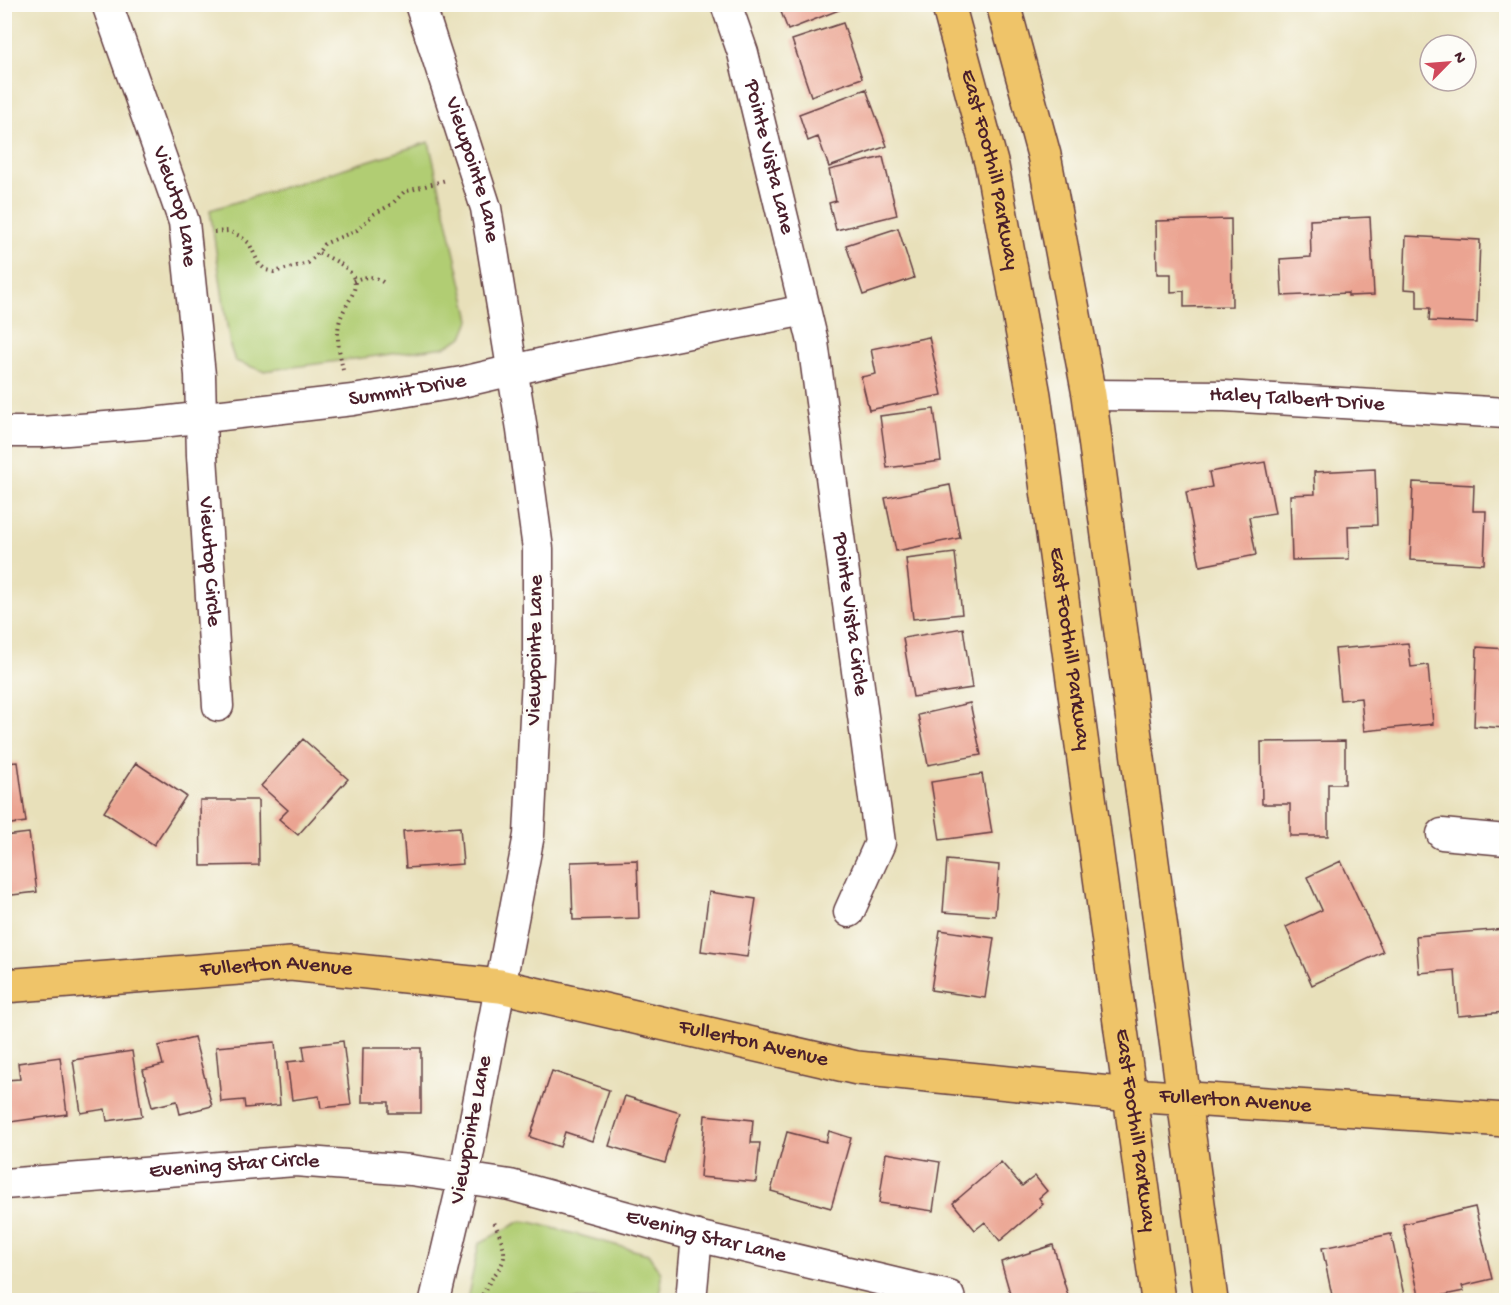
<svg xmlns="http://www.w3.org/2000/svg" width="1511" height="1305" font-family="'Gochi Hand',sans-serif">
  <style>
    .green { fill: #b1cd73; stroke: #7e764f; stroke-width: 1.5 }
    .building { fill: #eba492 }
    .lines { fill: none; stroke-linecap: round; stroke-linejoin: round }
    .minor-casing { stroke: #623c40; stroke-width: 33 }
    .major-casing { stroke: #623c40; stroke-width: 36 }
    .path { stroke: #623c40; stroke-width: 4; stroke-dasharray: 1.5 4.5; stroke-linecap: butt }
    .minor { stroke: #fff; stroke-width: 30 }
    .major { stroke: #efc469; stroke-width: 33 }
    .labels { text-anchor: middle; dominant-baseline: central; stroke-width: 6; stroke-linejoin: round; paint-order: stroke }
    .street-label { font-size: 22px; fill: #4a1f2b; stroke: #fdfcf7 }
  </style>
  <rect width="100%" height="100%" fill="#fdfcf7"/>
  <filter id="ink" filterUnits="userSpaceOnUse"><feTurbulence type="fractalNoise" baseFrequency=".0167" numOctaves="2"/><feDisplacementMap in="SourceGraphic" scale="12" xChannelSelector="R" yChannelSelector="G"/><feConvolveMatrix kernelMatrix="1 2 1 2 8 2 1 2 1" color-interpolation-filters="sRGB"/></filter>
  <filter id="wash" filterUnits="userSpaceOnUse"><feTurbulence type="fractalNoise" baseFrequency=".008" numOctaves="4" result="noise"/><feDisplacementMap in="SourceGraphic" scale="24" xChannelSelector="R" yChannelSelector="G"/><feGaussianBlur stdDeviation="1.35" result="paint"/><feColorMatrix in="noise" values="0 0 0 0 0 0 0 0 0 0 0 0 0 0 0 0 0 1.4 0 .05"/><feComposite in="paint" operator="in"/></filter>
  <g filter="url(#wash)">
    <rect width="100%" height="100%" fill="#e8e0ba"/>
    <path class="green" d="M429,142L470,320L463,337L445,347L263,371L235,361L230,346L210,210Z
      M521,1221L531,1222L648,1254L661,1273L660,1300H467L479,1243Z"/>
    <g id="blocks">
      <path class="building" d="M778,4H849V6L788,30Z
        M843,23L862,78L811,96L792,40Z
        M866,89L887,146L829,167L818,137L808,141L799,114Z
        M883,157L897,215L836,230L829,203L836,201L829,170Z
        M1370,217L1374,295L1348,296V293L1282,296L1280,259L1311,257L1310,220Z
        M1231,219L1232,306L1184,307V291L1171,292V274H1157L1156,221Z
        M898,228L914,278L863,295L846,245Z
        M1406,236L1480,240L1477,323L1429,321L1430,308H1417V290L1404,289Z
        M929,337L942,395L869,410L861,377L876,374L871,349Z
        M934,409L941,461L887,468L880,416Z
        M1265,462L1275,513L1249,517L1256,555L1200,566L1186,492L1212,487L1209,472Z
        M1375,469L1377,525L1348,526L1349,559L1292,560L1290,495L1315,494L1314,472Z
        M1413,482L1474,485L1473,511H1486L1484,564L1410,560Z
        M950,485L960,538L896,551L885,498Z
        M955,553L962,614L913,619L906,559Z
        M963,628L972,688L913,697L903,638Z
        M1408,643L1411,667L1428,665L1433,724L1364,731L1361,698L1340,700L1335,649Z
        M1477,647L1506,649V728L1474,726Z
        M970,703L981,755L928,765L918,715Z
        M303,739L348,779L298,835L279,819L288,810L261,786Z
        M1345,741V784H1328V836H1290V804H1262L1261,742Z
        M18,762L26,822L4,825V763Z
        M136,763L186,796L154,845L104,812Z
        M982,774L992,833L940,840L931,782Z
        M200,800H258L259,865L201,866Z
        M460,827L463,864L406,868L403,831Z
        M29,833L37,892L4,896V836Z
        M637,860L639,918L573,920L571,862Z
        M947,860L999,865L995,916L943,912Z
        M1341,861L1383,952L1312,985L1286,927L1322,910L1307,877Z
        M709,892L756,899L747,957L701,951Z
        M1506,929V1012L1458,1016L1455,970L1419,973L1416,936Z
        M940,930L994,938L985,998L931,990Z
        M194,1037L212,1106L180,1114L177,1101L152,1107L143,1070L163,1065L158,1046Z
        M343,1041L351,1105L321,1108L319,1096L292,1100L287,1062L305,1060L303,1046Z
        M275,1042L280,1105L245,1108L244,1100L221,1102L216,1047Z
        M363,1048H421V1113H389V1102H362Z
        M132,1051L142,1116L107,1121L105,1109L81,1113L73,1060Z
        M60,1057L67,1114L10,1122L5,1080L20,1079L18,1063Z
        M552,1071L609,1090L592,1141L565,1132L560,1147L530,1137Z
        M625,1096L680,1113L665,1163L609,1146Z
        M705,1115L753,1120L751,1143H760L756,1182L700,1177Z
        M829,1131L851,1138L831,1208L771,1191L787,1132L826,1142Z
        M886,1153L940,1162L933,1211L879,1203Z
        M1001,1162L1022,1186L1035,1176L1047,1191L1039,1198L1043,1204L1000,1241L985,1222L975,1230L953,1203Z
        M1475,1207L1492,1279L1462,1286L1464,1291L1420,1300L1403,1224Z
        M1391,1234L1405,1300H1333L1322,1248Z
        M1053,1245L1069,1299L1063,1300H1012L1001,1262Z"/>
    </g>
  </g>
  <g filter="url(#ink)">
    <use href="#blocks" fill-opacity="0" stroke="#623c40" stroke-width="1.5"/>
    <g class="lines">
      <defs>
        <g id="minor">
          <path id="s1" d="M107,4L184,222L200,375L202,456L218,706"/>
          <path id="s2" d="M420,4L486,208L521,423L538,549V658L529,835L464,1177L435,1300"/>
          <path id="s3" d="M726,4L743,53L813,342L880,843L849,912"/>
          <path id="s4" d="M1089,395L1225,396L1506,413"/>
          <path id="s5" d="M4,432H42L144,424L353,400L462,382L569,357L805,310"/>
          <path d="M1442,834L1506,840"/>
          <path id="s6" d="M4,1184L295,1161L411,1170L510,1185L697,1236L949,1296L950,1300"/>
          <path d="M691,1300L697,1236"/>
        </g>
        <g id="major">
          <path id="s7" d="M948,4L992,166L1034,395L1158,1300"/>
          <path d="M1003,4L1044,155L1089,395L1211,1300"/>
          <path id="s8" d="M4,986L291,964L500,986L857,1068L1131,1095L1506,1120"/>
        </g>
      </defs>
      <use href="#minor" class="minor-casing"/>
      <use href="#major" class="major-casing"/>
      <path class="path" d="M214,232L228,231L240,236L249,243L259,264L266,270L274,272L308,263L318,253L324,244L357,230L374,214L392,204L404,192L446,180
        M319,253C332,259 360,270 354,290C350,302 341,312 339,324C336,339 340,355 343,370
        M353,281C365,276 374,275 384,283
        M480,1300C497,1260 517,1270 493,1220"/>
      <use href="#minor" class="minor"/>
      <use href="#major" class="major"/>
    </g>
  </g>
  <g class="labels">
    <g class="street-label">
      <text stroke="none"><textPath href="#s3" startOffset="159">Pointe Vista Lane</textPath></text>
      <text stroke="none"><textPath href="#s2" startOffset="174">Viewpointe Lane</textPath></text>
      <text stroke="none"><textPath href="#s7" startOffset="171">East Foothill Parkway</textPath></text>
      <text stroke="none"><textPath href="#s1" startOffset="214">Viewtop Lane</textPath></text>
      <text stroke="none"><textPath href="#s5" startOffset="406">Summit Drive</textPath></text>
      <text stroke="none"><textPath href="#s4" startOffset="208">Haley Talbert Drive</textPath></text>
      <text stroke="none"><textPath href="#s1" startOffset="572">Viewtop Circle</textPath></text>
      <text stroke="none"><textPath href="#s3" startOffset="624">Pointe Vista Circle</textPath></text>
      <text stroke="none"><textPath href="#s7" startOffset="657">East Foothill Parkway</textPath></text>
      <text transform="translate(536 650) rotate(-89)">Viewpointe Lane</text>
      <text stroke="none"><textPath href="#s8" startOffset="273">Fullerton Avenue</textPath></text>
      <text stroke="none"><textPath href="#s8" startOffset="758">Fullerton Avenue</textPath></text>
      <text stroke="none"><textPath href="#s8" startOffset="1244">Fullerton Avenue</textPath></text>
      <text transform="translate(472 1130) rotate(-79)">Viewpointe Lane</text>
      <text stroke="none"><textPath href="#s7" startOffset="1143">East Foothill Parkway</textPath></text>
      <text stroke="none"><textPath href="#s6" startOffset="231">Evening Star Circle</textPath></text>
      <text stroke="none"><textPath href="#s6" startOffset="711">Evening Star Lane</textPath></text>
    </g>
  </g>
  <rect width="1511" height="1305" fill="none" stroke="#fdfcf7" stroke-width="24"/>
  <g transform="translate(1448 63) rotate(65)"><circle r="28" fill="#fdfcf7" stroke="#b5a4a5" stroke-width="1.5"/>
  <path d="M0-4.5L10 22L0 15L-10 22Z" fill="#d1495b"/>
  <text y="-9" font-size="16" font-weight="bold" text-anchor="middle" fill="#4a1f2b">N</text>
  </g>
</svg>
